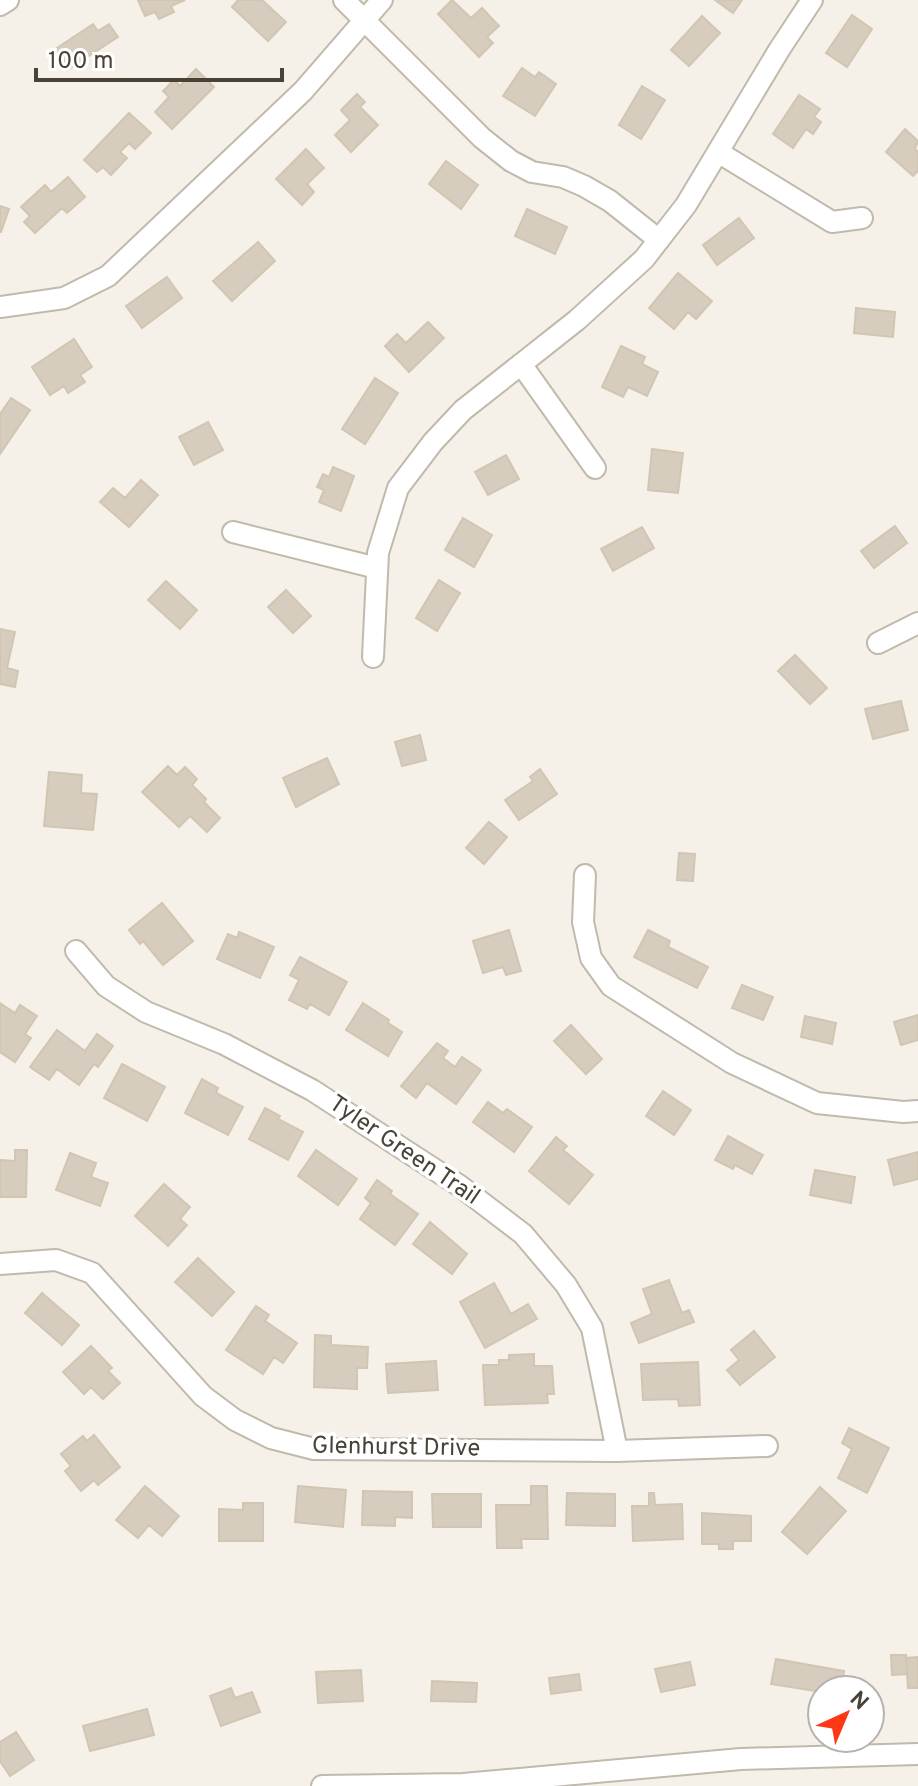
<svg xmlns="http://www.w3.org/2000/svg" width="918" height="1786" font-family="Overpass,sans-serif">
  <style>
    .building { fill: #d7cdbe; stroke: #d2c5b1; stroke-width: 2 }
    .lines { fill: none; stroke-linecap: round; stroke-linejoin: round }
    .minor-casing { stroke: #c1b9ab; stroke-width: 24 }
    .minor { stroke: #fff; stroke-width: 20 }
    .labels { text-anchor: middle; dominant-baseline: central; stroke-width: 7; stroke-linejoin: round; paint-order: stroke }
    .street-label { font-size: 24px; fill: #494237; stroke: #fff }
  </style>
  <rect width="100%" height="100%" fill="#f5f1e9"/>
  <path class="building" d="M138,0H185L171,6L174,12L159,19L155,12L145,16Z
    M238,0H262L286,22L268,41L232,7Z
    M452,0L471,18L482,8L499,26L487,37L493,43L479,57L438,14Z
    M715,0H742L733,13Z
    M852,15L872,29L847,67L826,53Z
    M702,16L720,33L689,66L671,50Z
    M93,24L98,31L109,24L118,37L67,70L54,50Z
    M522,68L535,77L539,72L556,84L535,116L503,96Z
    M196,69L214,87L172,129L155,112L169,97L163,91L174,80L180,86Z
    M642,86L665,100L641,139L619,125Z
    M357,94L365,102L360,107L378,125L351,152L335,135L350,120L341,110Z
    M799,95L820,109L814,117L821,122L813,134L806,129L793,148L773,134Z
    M129,113L151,133L135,149L129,143L120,152L127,158L111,175L103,167L97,172L84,160Z
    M905,129L918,141L915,149L918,152V171L913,176L886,152Z
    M306,149L324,168L307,184L314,192L302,205L276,179Z
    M446,161L478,185L461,209L429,184Z
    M68,177L85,197L67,213L62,208L35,233L24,222L30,216L21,207L45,185L51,192Z
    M0,206L9,209L1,232H0Z
    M527,209L567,227L555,254L515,236Z
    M739,218L754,238L717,265L703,245Z
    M258,242L275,261L232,301L213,281Z
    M678,273L712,301L696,319L688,312L674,329L649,308Z
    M167,277L182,298L142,328L126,306Z
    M856,308L895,312L893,337L854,333Z
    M428,322L444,338L409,372L385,346L397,334L406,343Z
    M74,339L92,367L80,375L85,382L68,393L64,386L50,395L32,367Z
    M621,346L645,357L642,364L658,372L647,396L628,387L623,397L602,387Z
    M375,378L398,393L365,444L342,429Z
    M11,398L30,410L0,454V414Z
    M208,422L223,450L194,465L179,437Z
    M652,449L683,453L678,493L648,490Z
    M506,455L519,479L488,495L475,472Z
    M333,467L354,476L341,511L319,502L324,490L317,487L323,474L329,477Z
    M141,480L158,495L129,527L100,502L113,488L125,498Z
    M463,518L492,535L474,567L445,550Z
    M895,526L907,543L874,568L861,551Z
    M642,527L654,548L613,571L601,549Z
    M439,580L460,593L437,631L416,618Z
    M166,581L197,610L180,629L148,600Z
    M286,590L311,616L293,633L268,607Z
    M0,629L15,632L7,668L18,671L15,687L0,684Z
    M795,655L827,688L810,704L778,671Z
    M901,701L908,730L873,739L865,709Z
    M420,735L426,760L402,766L395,742Z
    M327,758L339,784L296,807L283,778Z
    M168,766L177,775L185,767L197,779L192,785L206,799L204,802L220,818L207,832L190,816L179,827L142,792Z
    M540,769L557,794L519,820L505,800L533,781L530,777Z
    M49,772L82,775L81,793L97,794L93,830L44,826Z
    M489,822L507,837L484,864L466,848Z
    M679,853L695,854L693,881L677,880Z
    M162,903L193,941L163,965L143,941L140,944L129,930Z
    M509,930L521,971L506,975L503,967L483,973L473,941Z
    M648,930L670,941L668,947L708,967L697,988L634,957Z
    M239,932L274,947L260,978L217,959L228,934L237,938Z
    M300,957L347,982L329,1015L310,1004L307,1009L289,1000L299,980L290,975Z
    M742,985L773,997L763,1020L732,1008Z
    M0,1003L15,1013L20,1005L37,1016L25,1034L31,1038L15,1062L0,1052Z
    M363,1003L389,1020L388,1023L402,1032L388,1056L346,1030Z
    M918,1015V1040L901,1045L894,1022Z
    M805,1016L836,1023L832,1044L801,1037Z
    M571,1025L602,1059L586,1074L554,1041Z
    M57,1030L85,1051L97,1034L113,1046L98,1067L94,1064L79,1085L57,1069L49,1080L30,1067Z
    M437,1043L448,1051L443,1058L455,1067L462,1057L481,1070L456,1104L427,1083L416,1098L401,1086Z
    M122,1064L165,1087L147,1121L104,1098Z
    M202,1079L218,1088L216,1093L243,1107L228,1135L185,1113Z
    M663,1091L691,1110L674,1135L646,1116Z
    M488,1102L503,1113L507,1109L532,1127L514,1152L473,1122Z
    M265,1108L280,1116L278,1119L303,1132L288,1160L249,1139Z
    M728,1136L763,1155L752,1174L735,1165L733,1169L715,1160Z
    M556,1137L567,1146L563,1150L593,1175L569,1204L529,1171Z
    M15,1150H27L26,1197H0V1160L15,1161Z
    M316,1150L357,1179L338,1205L298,1176Z
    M918,1152V1179L894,1185L888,1160Z
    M70,1153L96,1163L91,1177L108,1183L100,1206L56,1190Z
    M815,1170L855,1177L851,1203L810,1195Z
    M377,1180L392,1191L390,1194L418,1214L395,1245L360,1219L371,1203L365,1198Z
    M164,1184L190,1207L180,1219L187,1225L168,1246L135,1216Z
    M430,1222L467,1254L452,1274L413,1244Z
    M198,1258L234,1292L212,1316L175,1282Z
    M669,1280L682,1313L689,1310L694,1322L639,1343L631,1323L652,1314L643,1289Z
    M494,1283L511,1314L528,1304L537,1319L485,1348L460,1302Z
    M42,1293L79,1325L62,1345L25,1313Z
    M256,1306L269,1315L265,1321L297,1343L283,1363L274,1357L263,1374L226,1350Z
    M754,1331L775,1357L740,1385L727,1370L739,1360L731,1350Z
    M315,1335L331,1336V1345L368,1347L367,1368H357V1389L314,1387Z
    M91,1346L112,1368L108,1371L120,1383L103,1399L91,1387L84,1394L63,1372Z
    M534,1354V1366H552L554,1394H547L548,1403L485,1405L483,1365H499V1360H509V1355Z
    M436,1361L438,1390L388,1393L386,1364Z
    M698,1362L700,1405L679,1406L678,1399L643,1400L641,1364Z
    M849,1428L889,1448L867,1493L838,1478L852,1449L842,1443Z
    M94,1435L120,1467L98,1485L94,1480L81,1491L65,1471L71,1466L61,1454L83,1436L87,1441Z
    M145,1486L179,1516L162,1536L149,1525L138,1538L116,1520Z
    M298,1486L346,1490L343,1527L295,1522Z
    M531,1486H547L548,1539H521L522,1548H497L496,1505H531Z
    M820,1487L846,1511L807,1554L782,1532Z
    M363,1491L412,1492V1518L395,1517V1526L362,1525Z
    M567,1493L615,1494V1526L566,1525Z
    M649,1493H654L655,1505L682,1504L683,1539L633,1541L632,1506H649Z
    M432,1494H481V1527H433Z
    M243,1503H263V1541H219V1509L243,1510Z
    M702,1513L751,1516V1541H733V1549H719V1544H702Z
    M891,1655H906L907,1674L892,1675Z
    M918,1657V1688H908L906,1658Z
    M776,1659L844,1671L841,1690H822V1692L771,1684Z
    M690,1662L695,1685L661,1692L655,1669Z
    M361,1670L363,1701L318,1703L316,1672Z
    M579,1674L581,1690L551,1694L549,1678Z
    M432,1681L477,1683L476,1702L431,1701Z
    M231,1688L235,1698L252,1692L260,1712L221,1726L210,1696Z
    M147,1709L154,1735L90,1751L83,1726Z
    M16,1732L34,1760L10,1776L0,1761V1742Z"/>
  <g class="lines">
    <defs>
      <path id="minor" d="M344,0L482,138L511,161L532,172L563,177L584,186L610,201L659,240
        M0,5L8,0
        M718,152L832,222L862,218
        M0,307L64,298L108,276L303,91L382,0
        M521,364L595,468
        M233,532L377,568
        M878,643L918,623
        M373,657L378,553L398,488L433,442L463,410L577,320L644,259L686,205L779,50L812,0
        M585,875L583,922L591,958L611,986L732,1063L817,1103L903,1112L918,1111
        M76,951L106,986L146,1012L224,1044L312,1090L460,1186L523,1234L566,1285L592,1328L617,1451
        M0,1264L56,1260L92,1273L203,1396L235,1420L271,1438L314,1449L617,1451L767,1446
        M322,1786L463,1784L741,1759L918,1754"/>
    </defs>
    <use href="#minor" class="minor-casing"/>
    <use href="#minor" class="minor"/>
  </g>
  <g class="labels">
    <g class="street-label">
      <text transform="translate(404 1151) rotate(34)">Tyler Green Trail</text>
      <text transform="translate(396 1448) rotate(1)">Glenhurst Drive</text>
    </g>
  </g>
  <g transform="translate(846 1714) rotate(44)"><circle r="38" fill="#ffffff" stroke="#b6b3af" stroke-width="2"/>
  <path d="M0-6L14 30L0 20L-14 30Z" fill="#fe3717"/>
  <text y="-12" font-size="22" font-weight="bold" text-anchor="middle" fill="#494237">N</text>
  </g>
  <path d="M36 68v12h246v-12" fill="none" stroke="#494237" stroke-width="4"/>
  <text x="48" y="68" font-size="24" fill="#494237" stroke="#ffffff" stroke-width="6" paint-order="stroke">100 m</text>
</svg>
